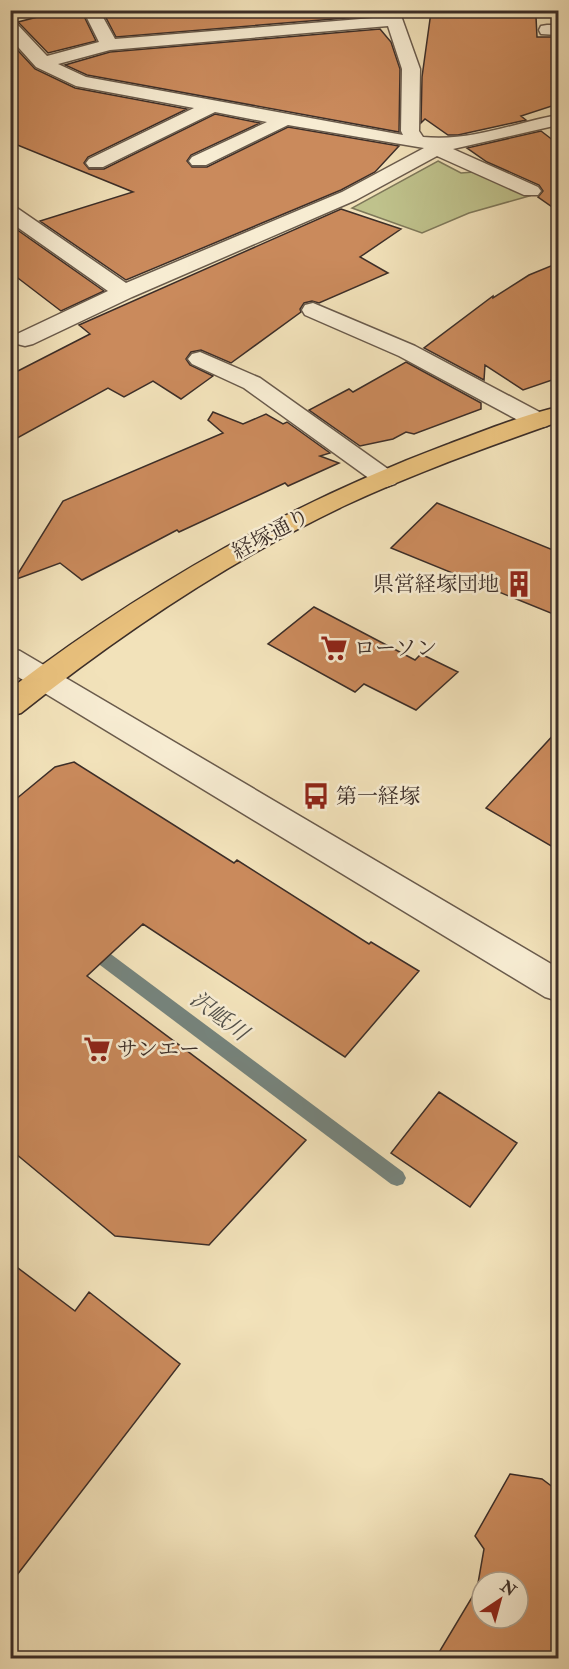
<svg xmlns="http://www.w3.org/2000/svg" width="569" height="1669" font-family="'IM FELL Double Pica','Noto Serif JP',serif">
  <style>
    .green { fill: #bfc28c; stroke: #7e785a; stroke-width: 1.5 }
    .lines { fill: none; stroke-linecap: round; stroke-linejoin: round }
    .stream { fill: #76847d; fill-rule: evenodd }
    .building { fill: #ca8a5c; stroke: #3c2e28; stroke-width: 1.5; fill-rule: evenodd }
    .minor-casing { stroke: #6a5b4c; stroke-width: 3 }
    .major-casing { stroke: #3c2e28; stroke-width: 3 }
    .minor { fill: #f7ecd2; fill-rule: evenodd }
    .major { fill: #e9c17d; fill-rule: evenodd }
    .labels { text-anchor: middle; dominant-baseline: central; stroke-width: 5; stroke-linejoin: round; paint-order: stroke }
    .street-label { font-size: 21px; fill: #3c2e28; stroke: #f7ecd2 }
    .poi-label { font-size: 21px; fill: #3c2e28; stroke: #f7ecd2; text-anchor: start }
    .water-label { font-size: 22px; font-style: italic; fill: #54524b; stroke: #f7ecd2 }
  </style>
  <rect width="100%" height="100%" fill="#f2e2ba"/>
  <filter id="stains"><feTurbulence type="fractalNoise" baseFrequency=".00333" numOctaves="4"/><feColorMatrix values="0 0 0 0 .2 0 0 0 0 .09 0 0 0 0 .02 0 0 0 .5 -.17"/></filter>
  <radialGradient id="worn" r=".72"><stop offset=".6" stop-color="#630" stop-opacity="0"/><stop offset="1" stop-color="#630" stop-opacity=".3"/></radialGradient>
  <path class="green" d="M438,161L461,173L474,172L529,196L469,213L422,233L352,208Z"/>
  <g class="lines">
    <path class="stream" d="M90,941L96,943L403,1172L406,1178L403,1184L397,1186L391,1184L84,953L82,948L84,943Z"/>
  </g>
  <path class="building" d="M65,10H81L96,41L48,53L18,22Z
    M102,10H365L370,16L116,37Z
    M431,12L536,17L537,37H558V104L521,116L526,120L458,135H448L425,119L421,123L422,77Z
    M380,29L391,42L400,69L399,132L87,75L65,65L110,52Z
    M10,42L35,69L75,88L187,109L88,157L84,163L89,169H104L215,114L260,123L191,155L187,161L192,167H207L288,127L399,146L375,172L341,190L126,280L40,221L133,192L10,142Z
    M541,131L558,144V211L538,197L543,191L539,185L487,162L467,148Z
    M341,209L401,229L360,257L388,273L319,303L312,301L304,303L300,309L301,312L231,363L201,350L191,352L186,359L190,365L213,376L181,399L153,381L124,397L108,388L10,442V375L90,334L79,325Z
    M16,229L104,291L61,311L10,272V230Z
    M558,263V378L523,390L485,365L484,380L424,348L493,296V298L529,275Z
    M406,362L481,403V409L414,434L406,432L393,439L360,446L309,410L349,389L353,392Z
    M213,412L243,424L266,414L283,424L287,422L330,453L320,456L339,463L288,486L285,483L179,532L177,530L82,580L60,563L14,580L63,501L223,433L208,420Z
    M437,503L558,552V616L391,548Z
    M314,607L415,660L421,654L458,672L416,710L364,684L355,692L268,644Z
    M558,730V850L486,808Z
    M74,762L234,863L237,860L369,944L371,942L419,971L345,1057L143,924L87,976L306,1140L209,1245L115,1236L10,1149V804L55,767Z
    M439,1092L517,1143L470,1207L391,1153Z
    M10,1262L75,1311L89,1292L180,1364L10,1584Z
    M510,1474L542,1479L558,1491V1659H435L477,1589L484,1549L475,1536ZM482,1582H518V1618H482Z"/>
  <g class="lines">
    <defs>
      <path id="minor" d="M83,10H99L115,39L385,17L383,10H399L420,69L419,131L423,137C470,142 514,123 558,115V125L453,149L538,187L541,191L538,195H524L437,156L356,200L132,297L33,344L25,346L17,344L14,339L17,334L108,291L10,222V206L17,208L126,283L342,192L424,148L288,125L206,165H192L189,161L192,157L267,122L215,112L103,167H89L86,163L89,159L194,108L76,86L36,67L10,38V22L16,23L47,56L99,42ZM388,26L402,69L401,131L403,135L86,77L58,64L110,50Z
        M547,25H558V35L541,34L539,30L541,26Z
        M313,303L415,346L547,416L550,421L547,426L538,428L529,426L399,356L305,315L302,310L305,305Z
        M200,352L260,378L395,474L399,479L395,484L386,487L377,484L244,388L192,364L188,359L192,354Z
        M10,648L20,651L558,968V1001L545,997L10,672Z"/>
      <path id="major" d="M558,407V422C487,447 415,473 346,505C230,560 122,633 21,713L10,716V689C144,587 289,504 446,445C483,431 520,416 558,407Z"/>
    </defs>
    <use href="#minor" class="minor-casing"/>
    <use href="#major" class="major-casing"/>
    <use href="#minor" class="minor"/>
    <use href="#major" class="major"/>
  </g>
  <defs>
    <symbol id="building-bare" viewBox="-9 -9 18 18"><path d="M-4-6H4V6H1V3H-1V6H-4ZM-2.5-4.3h1.7v1.8h-1.7ZM.8-4.3h1.7v1.8H.8ZM-2.5-1h1.7V.8h-1.7ZM.8-1h1.7V.8H.8Z" fill="#8f2418" stroke="#f7ecd2" stroke-width="2.5" paint-order="stroke"/></symbol>
    <symbol id="supermarket-bare" viewBox="-9 -9 18 18"><path d="M-6-5.5h2.5l.6 2H6L4.5 2H-2.5L-4.4-4H-6ZM-1.5 3.2a1.3 1.3 0 1 0 .1 0ZM3 3.2a1.3 1.3 0 1 0 .1 0Z" fill="#8f2418" stroke="#f7ecd2" stroke-width="2.5" paint-order="stroke"/></symbol>
    <symbol id="bus-bare" viewBox="-9 -9 18 18"><path d="M-5-6H5V4H4V6H2V4H-2V6H-4V4H-5ZM-3.5-4V0h7V-4ZM-3.5 1.2v1.5H-2V1.2ZM2 1.2v1.5H3.5V1.2Z" fill="#8f2418" stroke="#f7ecd2" stroke-width="2.5" paint-order="stroke"/></symbol>
  </defs>
  <g fill-rule="evenodd">
    <use href="#building-bare" x="500" y="565" width="38" height="38"/>
    <use href="#supermarket-bare" x="315" y="629" width="38" height="38"/>
    <use href="#bus-bare" x="297" y="777" width="38" height="38"/>
    <use href="#supermarket-bare" x="78" y="1030" width="38" height="38"/>
  </g>
  <g class="labels">
    <g class="street-label">
      <text transform="translate(271 534) rotate(-28)">経塚通り</text>
    </g>
    <g class="poi-label">
      <text x="499" y="584" text-anchor="end">県営経塚団地</text>
      <text x="354" y="648">ローソン</text>
      <text x="336" y="796">第一経塚</text>
      <text x="117" y="1049">サンエー</text>
    </g>
    <g class="water-label">
      <text transform="translate(219 1016) rotate(37)">沢岻川</text>
    </g>
  </g>
  <rect width="569" height="1669" fill="none" stroke="#f2e2ba" stroke-width="36"/>
  <rect x="12" y="12" width="545" height="1645" fill="none" stroke="#3c2e28" stroke-width="3"/>
  <rect x="18" y="18" width="533" height="1633" fill="none" stroke="#3c2e28" stroke-width="1.5"/>
  <g transform="translate(500 1600) rotate(36)"><circle r="28" fill="#f7ecd2" stroke="#aca08e" stroke-width="1.5"/>
  <path d="M0-4.5L10 22L0 15L-10 22Z" fill="#8f2418"/>
  <text y="-9" font-size="16" font-weight="bold" text-anchor="middle" fill="#3c2e28">N</text>
  </g>
  <rect width="100%" height="100%" filter="url(#stains)"/>
  <rect width="100%" height="100%" fill="url(#worn)"/>
</svg>
